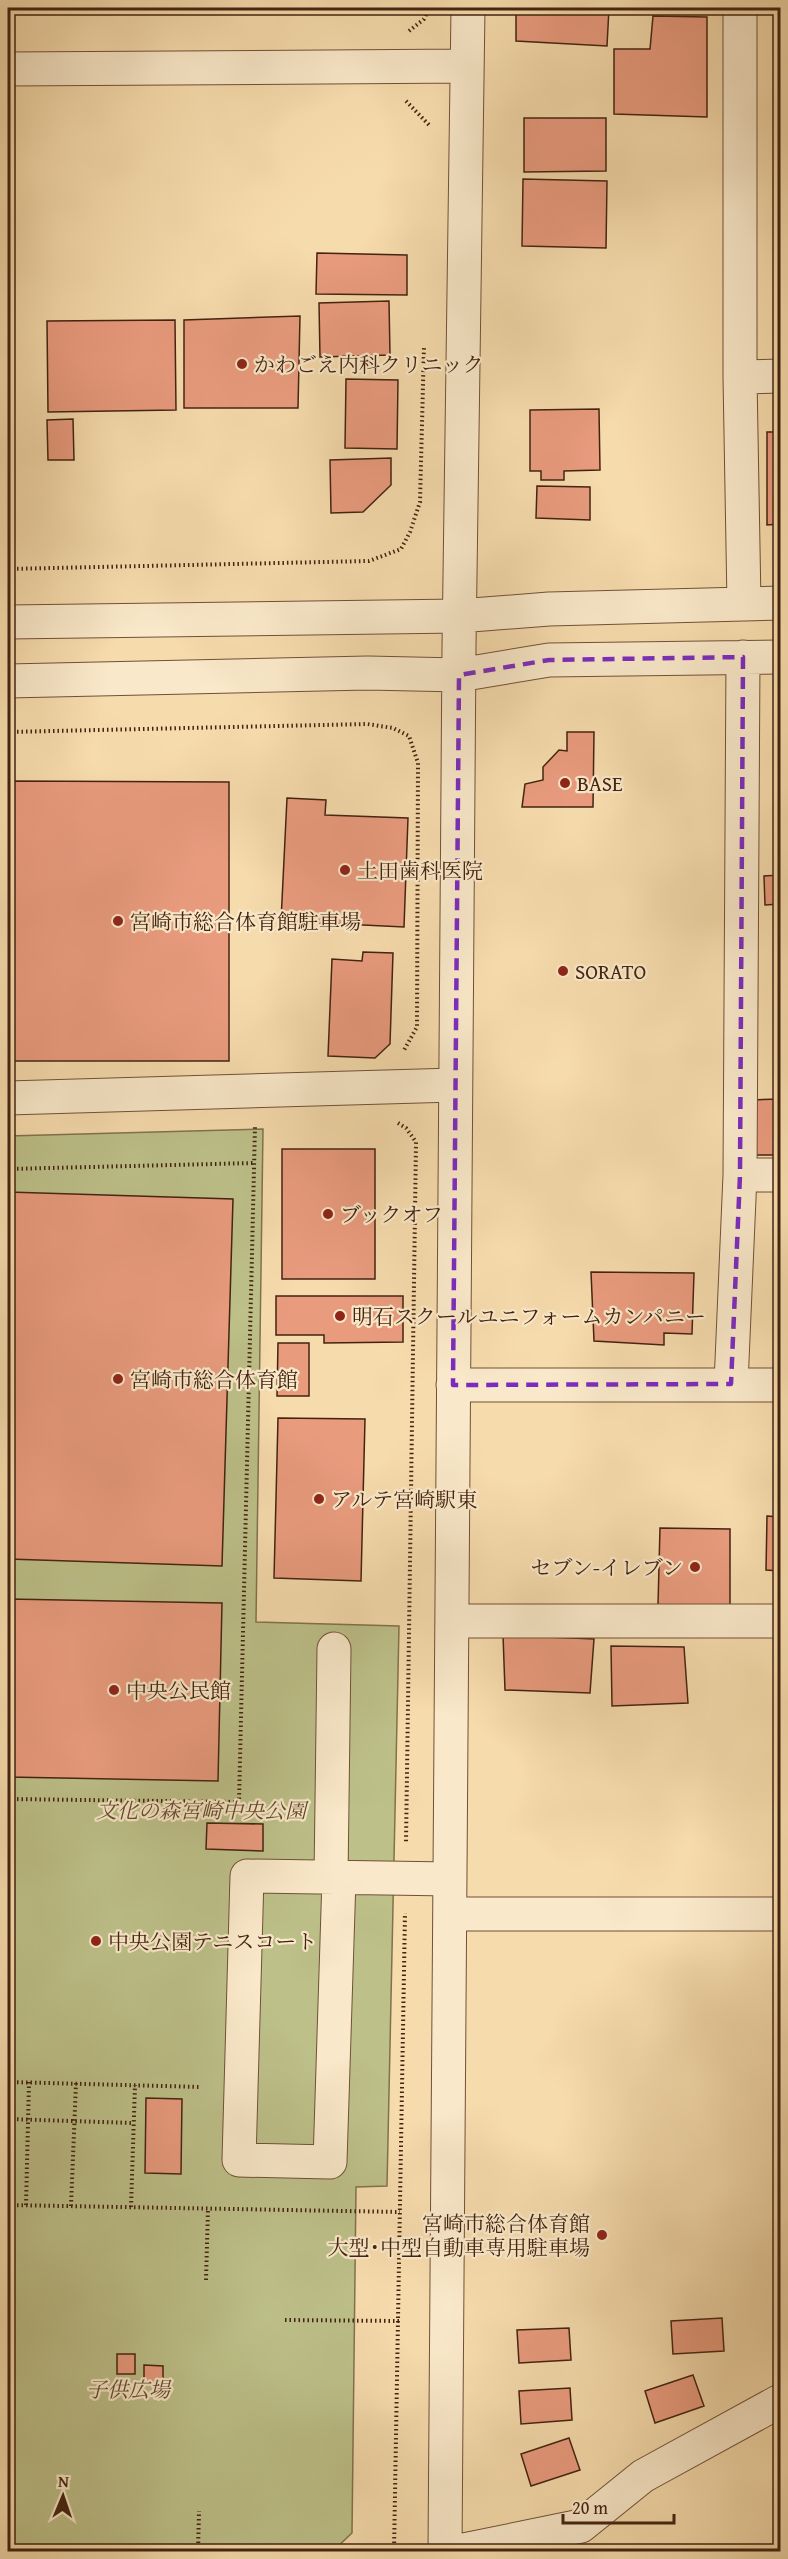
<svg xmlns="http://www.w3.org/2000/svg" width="788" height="2559" font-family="'Gentium Book Plus','Noto Serif JP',serif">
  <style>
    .green { fill: #bdc089; stroke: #80724c; stroke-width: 1.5 }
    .building { fill: #e99b7e; stroke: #432310; stroke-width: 1.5 }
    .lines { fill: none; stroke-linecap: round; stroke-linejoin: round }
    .minor-casing { stroke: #705137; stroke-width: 35 }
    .path { stroke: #432310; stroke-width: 4; stroke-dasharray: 1.5 3; stroke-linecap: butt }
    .minor { stroke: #f9e8c9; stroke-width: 33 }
    .marked { fill: none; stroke: #7b2cbf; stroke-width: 4.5; stroke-dasharray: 12 8; stroke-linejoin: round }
    .poi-dot { fill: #8f2418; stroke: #f9e8c9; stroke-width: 2 }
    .labels { text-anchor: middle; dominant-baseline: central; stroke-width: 4.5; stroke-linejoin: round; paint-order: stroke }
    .poi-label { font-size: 21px; fill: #432310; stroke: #f9e8c9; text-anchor: start }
    .park-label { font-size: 21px; font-style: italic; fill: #624a2e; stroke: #f9e8c9 }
  </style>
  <rect width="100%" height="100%" fill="#f6dbac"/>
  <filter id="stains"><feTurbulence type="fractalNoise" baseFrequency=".00333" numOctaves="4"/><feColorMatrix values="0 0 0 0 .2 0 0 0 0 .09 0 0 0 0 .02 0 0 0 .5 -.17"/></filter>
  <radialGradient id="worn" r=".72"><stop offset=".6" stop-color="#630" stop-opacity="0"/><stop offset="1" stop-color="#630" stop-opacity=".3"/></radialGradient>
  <path class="green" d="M263,1129L256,1622L399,1626L387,2186L356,2187L352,2533L333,2551H8V1136Z"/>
  <path class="building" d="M516,8H609L607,46L516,41Z
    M653,16L707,17V117L614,114V49H650Z
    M524,118H606V171L524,172Z
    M523,179L607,181L606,248L522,246Z
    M317,253L407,255V295L316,294Z
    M389,301L390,355L320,357L319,303Z
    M300,316L298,408H184V320Z
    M175,320L176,410L48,412L47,321Z
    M346,379L398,380L397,449L345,448Z
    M599,409L600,470L564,471V480H541V471H530V410Z
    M73,419L74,460H48L47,420Z
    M767,432H780V524L767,525Z
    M391,458V485L363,512L331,513L330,460Z
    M537,486L590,487V520L536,518Z
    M567,732H594L593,807H522L525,784L543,780V767L559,750L567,751Z
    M8,781L229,782V1061H8Z
    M287,798L326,800L325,815L408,818L404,927L281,921Z
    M780,875V904L765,905L764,876Z
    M363,952L393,953L390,1044L375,1058L328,1056L332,959L362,961Z
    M780,1099V1155H753L751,1100Z
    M282,1149H375V1279H282Z
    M8,1192L233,1199L222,1566L8,1559Z
    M591,1272L694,1273L692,1334L664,1333V1345L594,1341Z
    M276,1296H403V1342L324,1343V1335H276Z
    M278,1343H309V1396H277Z
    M278,1418L365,1419L361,1581L274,1578Z
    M767,1516L780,1517V1571L766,1570Z
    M660,1528L730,1529V1608L658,1605Z
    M8,1599L222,1603L218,1781L8,1777Z
    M503,1635L594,1639L590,1693L505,1690Z
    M611,1646L684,1647L688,1703L612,1706Z
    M207,1823L263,1824V1851L206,1849Z
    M146,2098L182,2099L181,2174L145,2173Z
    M722,2318L724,2351L673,2354L671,2321Z
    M569,2328L571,2360L519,2363L517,2330Z
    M117,2354H135V2374H117Z
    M144,2365L163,2366V2385L144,2384Z
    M693,2375L704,2406L655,2423L645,2391Z
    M570,2388L572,2420L521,2424L519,2391Z
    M569,2438L580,2470L531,2486L521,2454Z"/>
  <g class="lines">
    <defs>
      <path id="minor" d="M740,8V377L744,603
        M8,69L466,66
        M740,377L780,376
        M8,622L459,616L549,609L780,603
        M8,681L368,673L459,675L549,660L780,657
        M8,1098L455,1085
        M740,1175H780
        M731,1384L740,1175L743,657
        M453,1385H780
        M452,1621H780
        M331,1878L334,1649
        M339,1878L330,2162L239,2160L247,1876L450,1879
        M450,1914H780
        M445,2552L459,647L468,8
        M454,2552L581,2526L643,2476L780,2401"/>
    </defs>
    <use href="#minor" class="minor-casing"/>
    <path class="path" d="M409,31L424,19L429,8
      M406,101L430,126
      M8,569L369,561L401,549L410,532L420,502L424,346
      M8,732L367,724L393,728L409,736L418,763L417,1027L404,1050
      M398,1123L406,1128L416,1142L406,1843
      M8,1169L254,1163
      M8,1799L239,1802L255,1126
      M8,2082L201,2087
      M8,2119L133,2123
      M8,2205L400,2212
      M26,2205L29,2082
      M71,2206L76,2083
      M131,2207L135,2085
      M206,2280L208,2209
      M285,2320L399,2321
      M198,2552L199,2511
      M394,2552L405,1913"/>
    <use href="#minor" class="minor"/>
  </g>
  <path class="marked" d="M743,657L740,1175L731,1384L453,1385L459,675L549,660Z"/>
  <g class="poi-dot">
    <circle cx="242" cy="364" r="6"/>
    <circle cx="565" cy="783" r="6"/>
    <circle cx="345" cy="870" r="6"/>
    <circle cx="118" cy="921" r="6"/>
    <circle cx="563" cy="971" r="6"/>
    <circle cx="328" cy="1214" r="6"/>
    <circle cx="340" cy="1316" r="6"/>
    <circle cx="118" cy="1379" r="6"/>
    <circle cx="319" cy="1499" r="6"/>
    <circle cx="695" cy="1567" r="6"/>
    <circle cx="114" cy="1690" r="6"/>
    <circle cx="96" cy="1941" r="6"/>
    <circle cx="602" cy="2235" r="6"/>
  </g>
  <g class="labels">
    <g class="poi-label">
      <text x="254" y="364">かわごえ内科クリニック</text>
      <text x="577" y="783">BASE</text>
      <text x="357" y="870">土田歯科医院</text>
      <text x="130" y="921">宮崎市総合体育館駐車場</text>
      <text x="575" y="971">SORATO</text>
      <text x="340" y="1214">ブックオフ</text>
      <text x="352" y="1316">明石スクールユニフォームカンパニー</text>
      <text x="130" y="1379">宮崎市総合体育館</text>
      <text x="331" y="1499">アルテ宮崎駅東</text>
      <text x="683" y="1567" text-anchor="end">セブン-イレブン</text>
      <text x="126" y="1690">中央公民館</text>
      <text x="108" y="1941">中央公園テニスコート</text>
      <text x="590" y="2223" text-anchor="end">宮崎市総合体育館<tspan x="590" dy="24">大型･中型自動車専用駐車場</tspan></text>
    </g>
    <g class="park-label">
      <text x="201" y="1810">文化の森宮崎中央公園</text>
      <text x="128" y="2389">子供広場</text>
    </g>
  </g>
  <rect width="788" height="2559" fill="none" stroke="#f6dbac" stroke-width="30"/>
  <rect x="9" y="9" width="770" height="2541" fill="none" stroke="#432310" stroke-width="3"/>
  <rect x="15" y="15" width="758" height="2529" fill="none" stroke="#432310" stroke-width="1.5"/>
  <g transform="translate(63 2496) rotate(2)" stroke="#f9e8c9" stroke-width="4.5" paint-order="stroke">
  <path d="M0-4.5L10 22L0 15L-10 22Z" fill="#432310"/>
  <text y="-9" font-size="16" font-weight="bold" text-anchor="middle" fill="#432310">N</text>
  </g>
  <path d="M563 2514v9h111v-9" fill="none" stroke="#432310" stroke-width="3"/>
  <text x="572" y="2514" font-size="18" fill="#432310" stroke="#f9e8c9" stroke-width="4.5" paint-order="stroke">20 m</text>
  <rect width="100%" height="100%" filter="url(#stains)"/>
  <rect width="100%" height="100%" fill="url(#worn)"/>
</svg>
